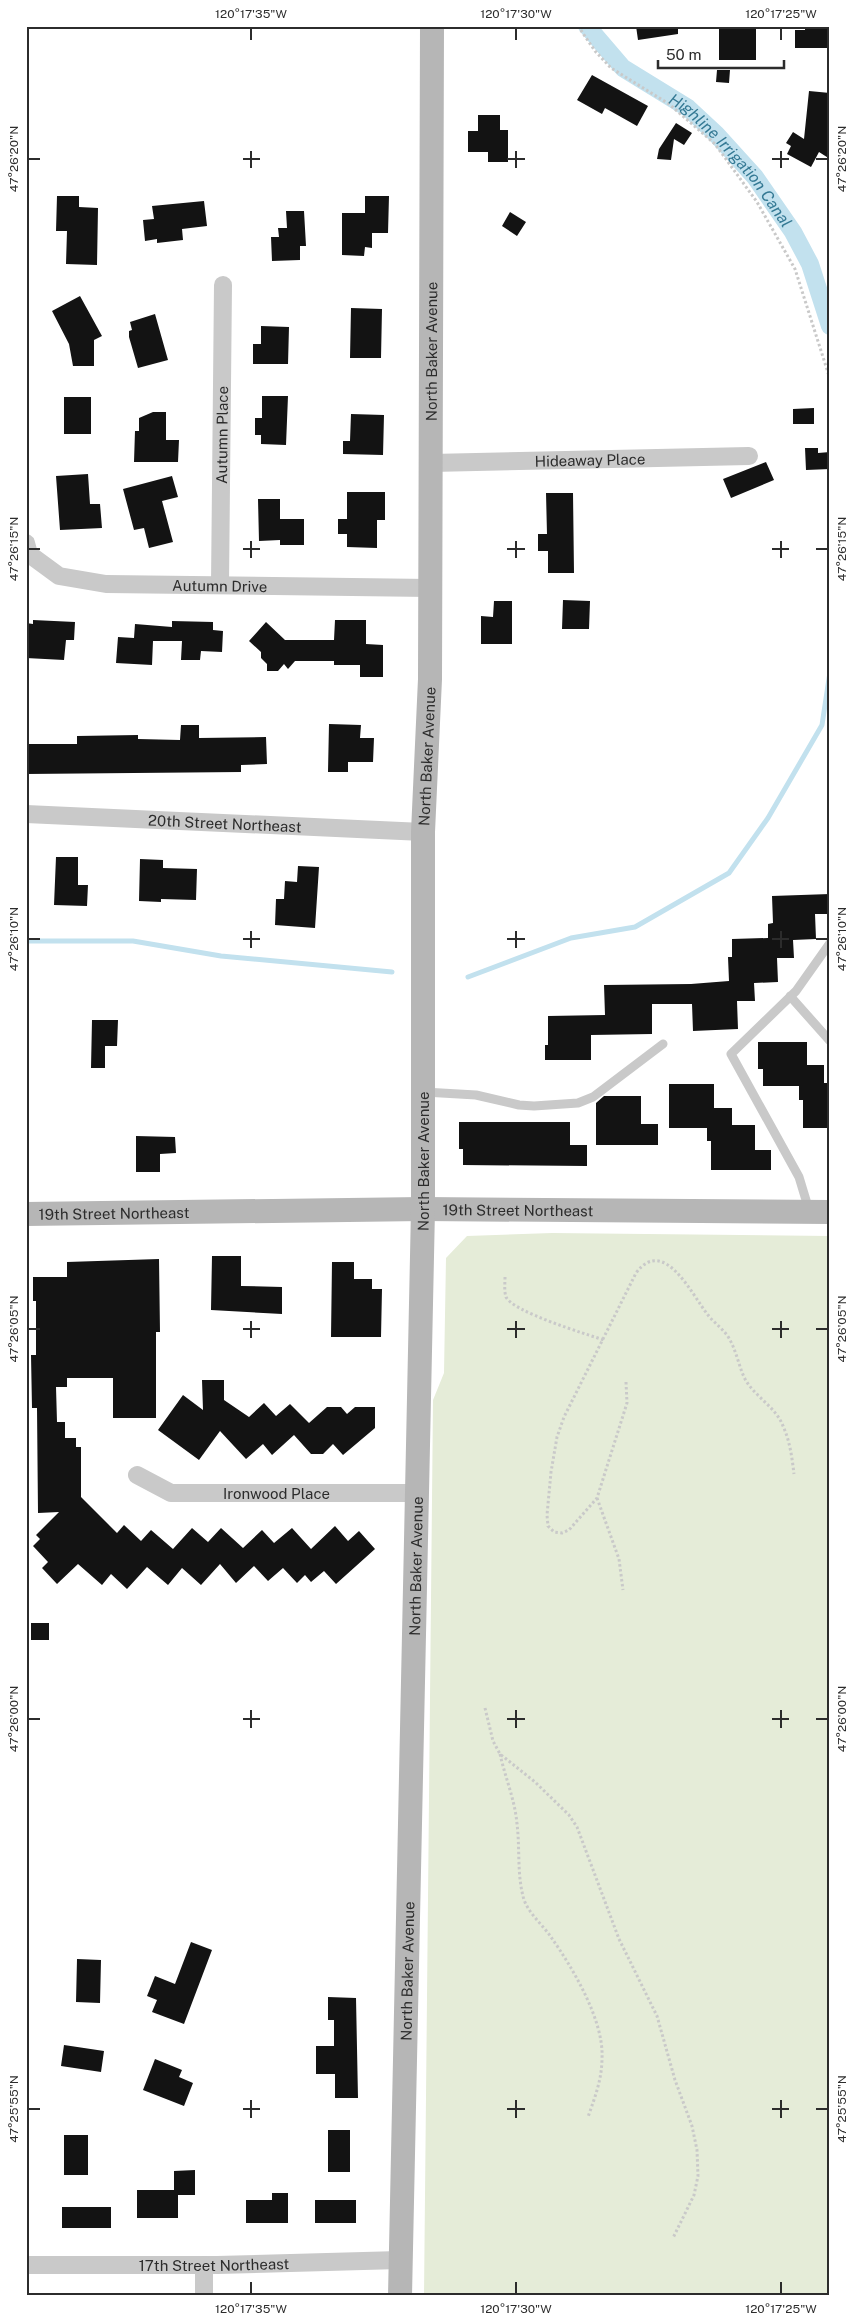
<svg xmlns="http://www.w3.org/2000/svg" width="856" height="2322" font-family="'Public Sans',sans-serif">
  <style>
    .green { fill: #e5ecd8 }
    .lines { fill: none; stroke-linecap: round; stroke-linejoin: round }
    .stream { stroke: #c2e1ee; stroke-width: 5 }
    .canal { stroke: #c2e1ee; stroke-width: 18 }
    .building { fill: #131313 }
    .path { stroke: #c9c9c9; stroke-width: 3; stroke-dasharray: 2.5 2.5; stroke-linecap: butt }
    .lane { stroke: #c9c9c9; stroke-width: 9 }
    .street { stroke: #c9c9c9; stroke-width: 18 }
    .secondary { stroke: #b6b6b6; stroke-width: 24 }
    .ticks { fill: none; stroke: #2c2c2c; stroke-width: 2 }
    .labels { text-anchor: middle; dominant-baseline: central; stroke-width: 5; stroke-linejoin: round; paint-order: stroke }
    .street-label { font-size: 15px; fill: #2c2c2c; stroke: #fff }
    .water-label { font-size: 16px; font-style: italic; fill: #347994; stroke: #fff }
    .neatline { fill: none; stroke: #2c2c2c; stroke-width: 2 }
    .ticks-label { font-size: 12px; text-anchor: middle; fill: #2c2c2c }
  </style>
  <rect width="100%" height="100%" fill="#fff"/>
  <path class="green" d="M552,1233L830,1236V2296H424L433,1400L444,1373L446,1258L467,1236Z"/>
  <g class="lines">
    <path class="stream" d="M26,941H133L221,956L392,972
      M468,977L571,938L635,927L729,873L768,818L822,725L830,672"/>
    <path class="canal" id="s1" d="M587,26L623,68L688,108L716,134L755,177L793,232L810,264L830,326"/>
  </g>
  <path class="building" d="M636,26H678V34L638,40Z
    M719,26L756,28V60H719Z
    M805,26H830V48H795V30H805Z
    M717,70H730L729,83L716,82Z
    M592,75L648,106L637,126L605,108L602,114L577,100Z
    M809,91L830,93V159L819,152L811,167L787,154L791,146L786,143L793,132L804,139Z
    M478,115H500V130H508V162H488V152H468V131H478Z
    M676,123L692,133L684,145L674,139L671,160L657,159L659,149Z
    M57,196H79V207L98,208L97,265L66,264L67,231H56Z
    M365,196H389L388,233H372V248L365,247L364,256L342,255V213H365Z
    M204,201L207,226L182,229L183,240L157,243V239L145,241L143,220L154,219L152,206Z
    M286,211H304L306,246H300V260L272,261L271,237H279L278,228H287Z
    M510,212L526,222L517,236L502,226Z
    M80,296L102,336L94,340V366H73L69,344L52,311Z
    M351,308L382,309L381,358H350Z
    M155,314L168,360L138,368L129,337V331L132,330L130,322Z
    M261,326L289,327L288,364H253V344H261Z
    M262,396H288L286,445L261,444V435H255V418H262Z
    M64,397H91V434H64Z
    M814,408V424H793V409Z
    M153,412H166V440H179L178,462H134L135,431H139V418Z
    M351,414L384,415L383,455L343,454V441H350Z
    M805,448H818V453L830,452V469L806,470Z
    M766,462L774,480L731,498L723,479Z
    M88,474L90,504H100L102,528L60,530L56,476Z
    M172,476L178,497L162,501L173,542L149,548L144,528L134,530L123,489Z
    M347,492H385V520H377V548L347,547V534H338V519H347Z
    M546,493H573L574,573H548V551H538V534H547Z
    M258,499H280V519H304V545H280V540L259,541Z
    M563,600L590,601L589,629H562Z
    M494,601H512V644H481V616L493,617Z
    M33,620L75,622L74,640H66L64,660L26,658V623L33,624Z
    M335,620H366V644L383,645V677H360V665H334V661H295L288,669L284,664L278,671H267V664L261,658V652L249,641L266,622L285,640H334Z
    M172,621L213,622V630L223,631L222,652L201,651L200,660H181L182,641H153L152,665L116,663L118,637L134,638L135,624L172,627Z
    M329,724L361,725L360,738H374L373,762H348V772H328Z
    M181,725H199V738L266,737L267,764L241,765V772L26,774V744H77V736L138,735V739L180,740Z
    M56,857H78V885H88L87,906L54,905Z
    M140,859L163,860V868L197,869L196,900L161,899V902L139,901Z
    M298,866L319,867L315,928L275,925L276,899H284L285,881L297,882Z
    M830,894V914H815L816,939L793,940L794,958H777L778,982L754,983L755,1001H737L738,1029L693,1031L692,1004H652V1034L591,1035V1060H545V1045H548V1016L605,1015L604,985L691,984L729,981L728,957H732V939L768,938V924L773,923L772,896Z
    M92,1020H118L117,1046H105V1068H91Z
    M758,1042H807V1065H824V1083H830V1128H803V1100H799V1086H763V1069H758Z
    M669,1084H714V1108H732V1125H755V1150H771V1170H711V1141H707V1128H669Z
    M604,1096H641V1124H658V1145H596V1103Z
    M459,1122H570V1145H587V1166L463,1165V1149H459Z
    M136,1136L175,1137L176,1153L160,1154V1172H136Z
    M212,1256H241V1286L282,1287V1314L211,1310Z
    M159,1259L160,1332H156V1418H113V1378H67V1387H56L57,1422H65V1438H76V1447H81V1497L117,1533L124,1525L141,1541L151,1530L173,1549L192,1528L208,1542L221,1528L243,1548L262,1530L274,1543L292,1528L311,1549L335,1526L348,1541L359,1531L375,1549L336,1584L324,1571L311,1582L305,1575L297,1583L283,1568L268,1581L254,1566L236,1583L220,1564L201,1585L182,1568L168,1585L147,1567L127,1589L111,1574L102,1585L78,1564L57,1584L42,1568L48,1562L33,1546L40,1539L36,1535L59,1512L38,1513L37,1408H32L31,1355H36V1301H33V1277H67V1262Z
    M332,1262H354V1279H372V1289H382L381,1337H331Z
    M202,1380H224V1400L249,1417L264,1403L276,1416L290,1404L309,1423L327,1407H341L347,1414L355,1407H375V1428L343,1455L333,1444L323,1454H311L294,1435L272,1455L263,1444L246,1459L220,1431L199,1460L158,1430L183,1395L203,1410Z
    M31,1623H49V1640H31Z
    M191,1942L212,1950L184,2024L152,2012L157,2000L147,1996L155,1976L175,1984Z
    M77,1959L101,1960L100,2003L76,2002Z
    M328,1997L356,1998L358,2098H335V2074H316V2046H334V2020H328Z
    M64,2045L104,2051L101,2072L61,2066Z
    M155,2059L182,2070L179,2077L193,2083L184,2106L143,2090Z
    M328,2130H350V2172H328Z
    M64,2135H88V2175H64Z
    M195,2170V2195H178V2218H137V2190H174V2171Z
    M272,2193H288V2223H246V2200H272Z
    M315,2200H356V2223H315Z
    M62,2207H111V2228H62Z"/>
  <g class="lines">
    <path class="path" d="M578,26L595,51L611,68L669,104L715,144L757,202L795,269L830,379
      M505,1277C505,1284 504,1291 506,1297C513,1312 586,1334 604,1340
      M626,1382L627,1403L597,1498L569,1530L562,1533L554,1532L548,1526L547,1515L551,1472L557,1437L564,1417L636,1273C664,1235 692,1295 708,1315C715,1324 725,1330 730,1340C737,1353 739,1367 745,1379C755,1397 776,1407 783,1426C790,1441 792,1458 794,1474
      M597,1498L619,1559L623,1590
      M485,1708L493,1741L500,1754L535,1782L569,1815L577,1827L619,1939L657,2016L675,2080L692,2126L697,2150L698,2176L694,2195L673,2238
      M500,1754C505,1777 515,1800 517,1824C520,1847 517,1873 523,1896C526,1911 542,1924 551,1937C572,1967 604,2020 602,2058C602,2079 595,2097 588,2117"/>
    <path class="lane" d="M790,996L830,1041
      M424,1092L476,1095L519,1105L534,1106L578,1103L593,1097L663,1044
      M809,1210L799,1177L731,1054L796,991L830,943"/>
    <g class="street">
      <path id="s2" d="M431,463L749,456"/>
      <path id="s3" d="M26,543L29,554L59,576L106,584L430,588"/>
      <path id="s4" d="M220,584L223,285"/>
      <path id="s5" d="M26,814L423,832"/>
      <path id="s6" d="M137,1475L171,1493H419"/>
      <path id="s7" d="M26,2265H217L400,2260"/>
      <path d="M204,2296V2265"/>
    </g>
    <g class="secondary">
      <path id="s8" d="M26,1214L423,1209L830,1212"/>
      <path id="s9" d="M400,2296L423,1209V832L430,679L432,26"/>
    </g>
  </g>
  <path class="ticks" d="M251,28V40M516,28V40M781,28V40M251,151V168M516,151V168M781,151V168M28,159H40M243,159H260M507,159H525M772,159H789M816,159H828M251,541V558M516,541V558M781,541V558M28,549H40M243,549H260M507,549H525M772,549H789M816,549H828M251,931V948M516,931V948M781,931V948M28,939H40M243,939H260M507,939H525M772,939H789M816,939H828M251,1321V1338M516,1321V1338M781,1321V1338M28,1329H40M243,1329H260M507,1329H525M772,1329H789M816,1329H828M251,1710V1728M516,1710V1728M781,1710V1728M28,1719H40M243,1719H260M507,1719H525M772,1719H789M816,1719H828M251,2100V2118M516,2100V2118M781,2100V2118M28,2109H40M243,2109H260M507,2109H525M772,2109H789M816,2109H828M251,2282V2294M516,2282V2294M781,2282V2294"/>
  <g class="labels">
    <g class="street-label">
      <text stroke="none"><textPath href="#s9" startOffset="1945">North Baker Avenue</textPath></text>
      <text stroke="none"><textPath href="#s4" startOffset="149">Autumn Place</textPath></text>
      <text stroke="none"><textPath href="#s2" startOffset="159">Hideaway Place</textPath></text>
      <text stroke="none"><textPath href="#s3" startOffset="210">Autumn Drive</textPath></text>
      <text stroke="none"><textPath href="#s9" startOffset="1540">North Baker Avenue</textPath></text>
      <text stroke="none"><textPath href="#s5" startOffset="199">20th Street Northeast</textPath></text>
      <text stroke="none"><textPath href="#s9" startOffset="1135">North Baker Avenue</textPath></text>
      <text stroke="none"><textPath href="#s8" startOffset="492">19th Street Northeast</textPath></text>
      <text stroke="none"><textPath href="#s8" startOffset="88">19th Street Northeast</textPath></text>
      <text stroke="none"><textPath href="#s6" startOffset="144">Ironwood Place</textPath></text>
      <text stroke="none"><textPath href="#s9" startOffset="730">North Baker Avenue</textPath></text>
      <text stroke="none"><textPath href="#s9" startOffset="325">North Baker Avenue</textPath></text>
      <text stroke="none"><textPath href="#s7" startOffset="188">17th Street Northeast</textPath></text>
    </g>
    <g class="water-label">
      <text stroke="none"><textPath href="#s1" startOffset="199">Highline Irrigation Canal</textPath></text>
    </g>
  </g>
  <rect width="856" height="2322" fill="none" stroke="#ffffff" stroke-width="55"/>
  <path d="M658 60v8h126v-8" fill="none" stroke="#2c2c2c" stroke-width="2.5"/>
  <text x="666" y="60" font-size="15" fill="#2c2c2c" stroke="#ffffff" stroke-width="4" paint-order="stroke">50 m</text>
  <rect x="28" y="28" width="800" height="2266" class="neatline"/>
  <g class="ticks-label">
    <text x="251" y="18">120°17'35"W</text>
    <text x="516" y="18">120°17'30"W</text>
    <text x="781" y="18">120°17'25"W</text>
    <text transform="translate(14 159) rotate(-90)" y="4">47°26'20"N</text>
    <text transform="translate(842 159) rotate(-90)" y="4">47°26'20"N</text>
    <text transform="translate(14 549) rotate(-90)" y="4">47°26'15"N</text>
    <text transform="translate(842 549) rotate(-90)" y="4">47°26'15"N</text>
    <text transform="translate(14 939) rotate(-90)" y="4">47°26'10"N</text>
    <text transform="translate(842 939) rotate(-90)" y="4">47°26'10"N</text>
    <text transform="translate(14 1329) rotate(-90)" y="4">47°26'05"N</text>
    <text transform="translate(842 1329) rotate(-90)" y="4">47°26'05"N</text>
    <text transform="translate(14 1719) rotate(-90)" y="4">47°26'00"N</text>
    <text transform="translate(842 1719) rotate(-90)" y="4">47°26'00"N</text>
    <text transform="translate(14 2109) rotate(-90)" y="4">47°25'55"N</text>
    <text transform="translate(842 2109) rotate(-90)" y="4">47°25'55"N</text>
    <text x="251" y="2313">120°17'35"W</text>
    <text x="516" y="2313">120°17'30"W</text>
    <text x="781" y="2313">120°17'25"W</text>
  </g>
</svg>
